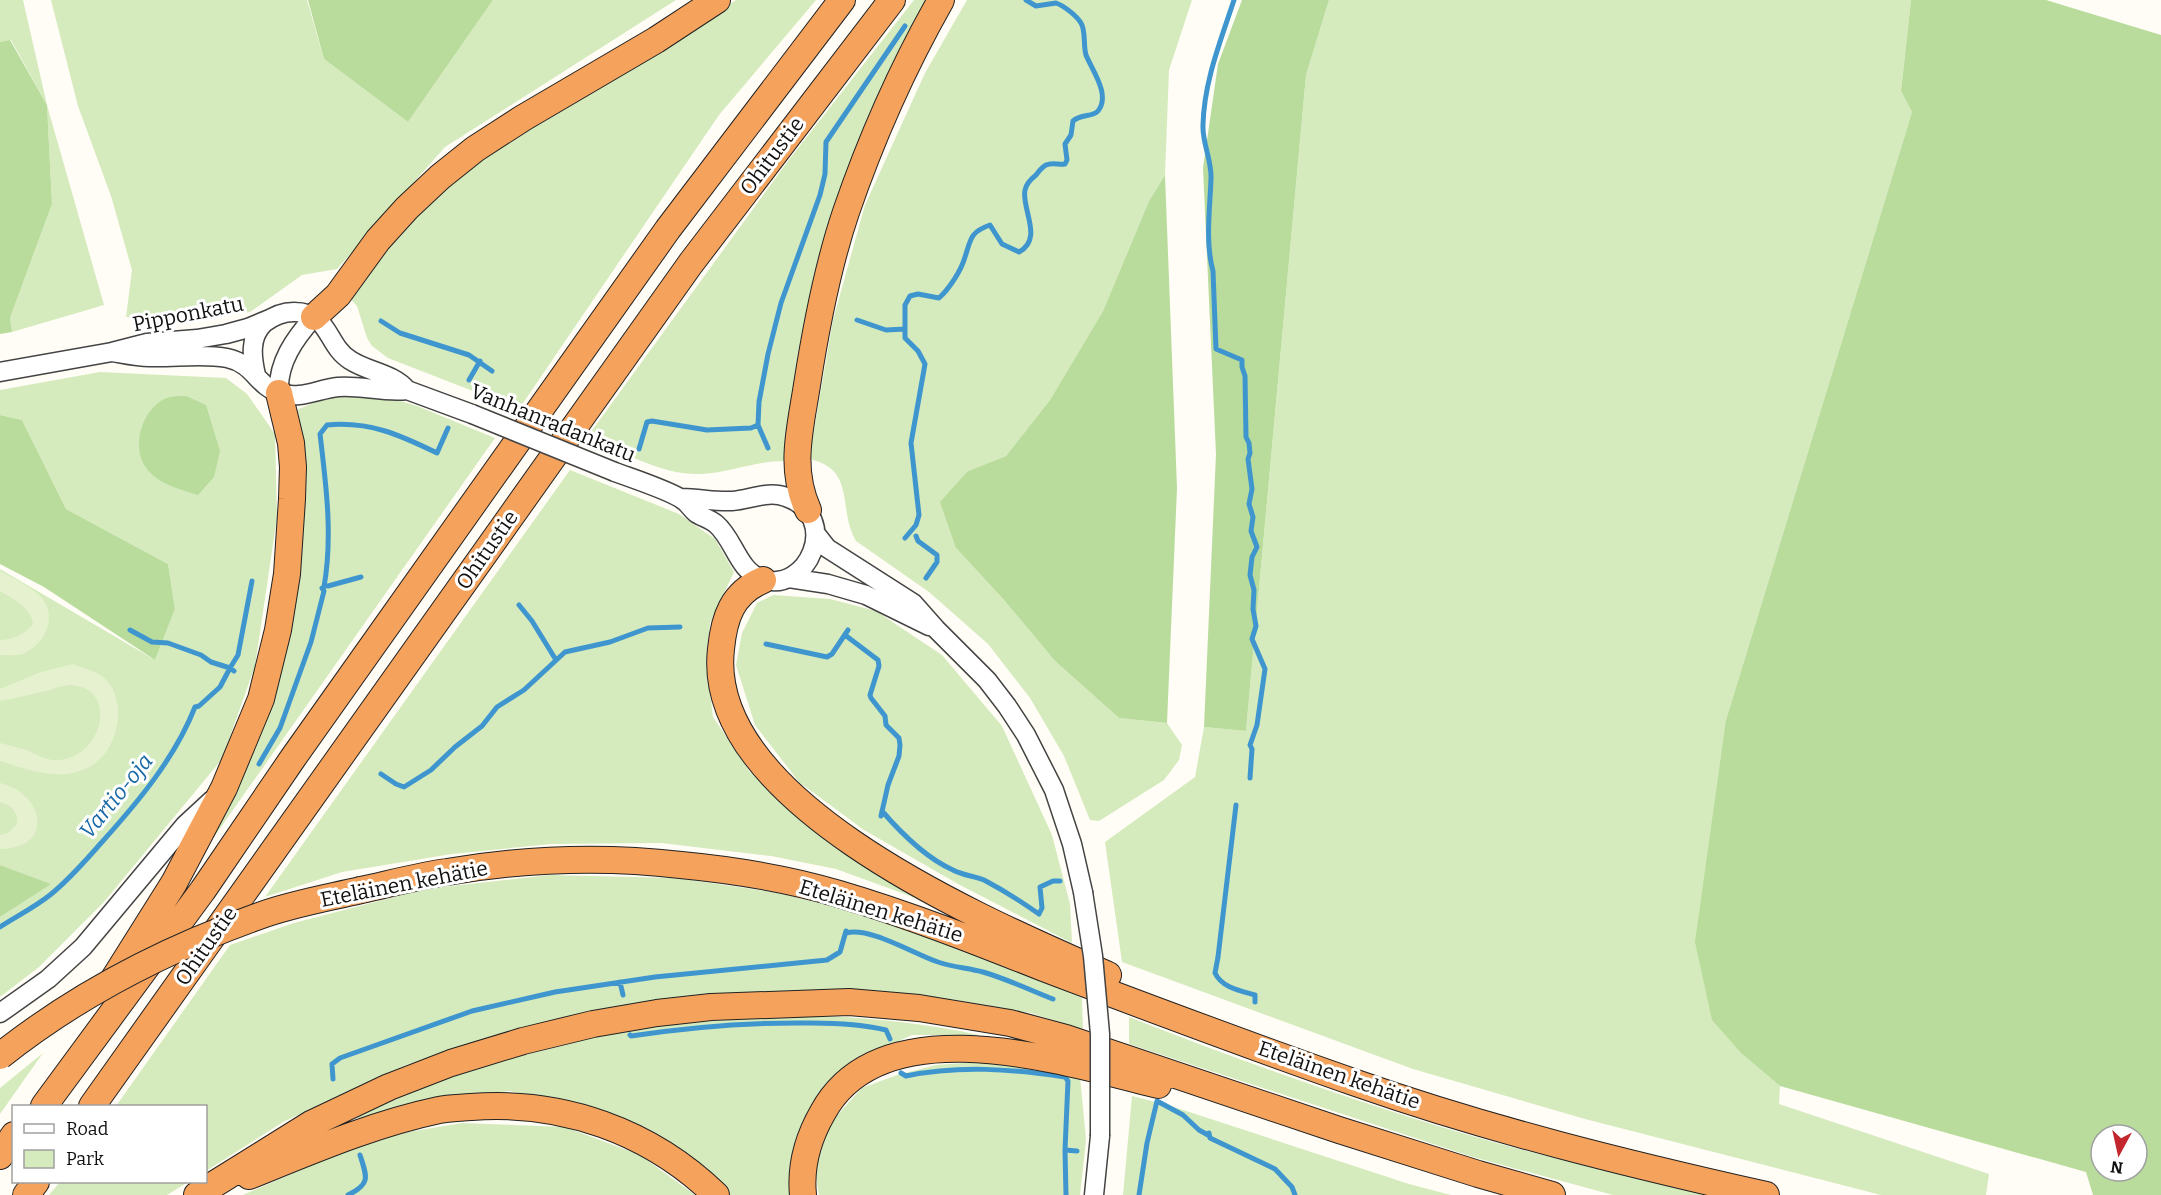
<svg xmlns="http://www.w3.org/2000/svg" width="2161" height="1195" font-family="Bitter,serif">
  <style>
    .green { fill: #d5ebbd }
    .forest { fill: #b9dc9c; fill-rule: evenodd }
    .pitch { fill: #e6f2cf }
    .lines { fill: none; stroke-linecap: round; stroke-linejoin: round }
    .stream { stroke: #3f96cf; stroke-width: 5 }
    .minor-casing { stroke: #444; stroke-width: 21 }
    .highway-casing { stroke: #222; stroke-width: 28 }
    .minor { stroke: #fff; stroke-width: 18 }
    .highway { stroke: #f5a25d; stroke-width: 26 }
    .minor-bridge-casing { stroke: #444; stroke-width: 21; stroke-linecap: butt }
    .highway-bridge-casing { stroke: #222; stroke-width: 28; stroke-linecap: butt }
    .minor-bridge { stroke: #fff; stroke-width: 18 }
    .highway-bridge { stroke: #f5a25d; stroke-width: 26 }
    .labels { text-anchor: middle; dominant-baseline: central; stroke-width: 6; stroke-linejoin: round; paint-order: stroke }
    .street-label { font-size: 21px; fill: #111; stroke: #fff }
    .water-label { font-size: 22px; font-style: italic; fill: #1768a6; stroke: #fff }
  </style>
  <rect width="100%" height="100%" fill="#fffdf5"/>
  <path class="green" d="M0,0H23L47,105L104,305L12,332L10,318L52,204L47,105L11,40L0,42Z
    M51,0H307L324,59L408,122L493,0H676L445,147L337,269L302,275L250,312L179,320L126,317L132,270L111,196L78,106Z
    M736,0H816L719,115L519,409L388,358L372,346L367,338L357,306L347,295L420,207L493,149L696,27Z
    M914,0H929L801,362L784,461C756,461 730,472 702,474C662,476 623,452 588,436L788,161Z
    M967,0H1192L1169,70L1165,175L1149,201L1103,311L1050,400L1006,456L968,471L956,548L1004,600L1055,661L1119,718L1167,723L1182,745L1179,760L1164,780L1099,821L1090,820L1064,756L1030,698L988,644L929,592L856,541C837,509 857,469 809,459L833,320L865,205L925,73Z
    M1329,0H1911L1901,91L1912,112L1726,720L1742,1054L1780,1086L1779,1104L1989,1174L1986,1195H1881L1585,1119L1413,1069L1122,962L1105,842L1195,777L1204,727L1246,731L1306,75Z
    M100,372L226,378L247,394L275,434L277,517L255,666L222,759L104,902L39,967L0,997V917L50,884L0,865V569L155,660L175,609L168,564L66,509L22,420L0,415V390Z
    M338,396H384L417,406L495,438L214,837L209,833L262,726L294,411L323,399Z
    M570,470L679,514L715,539L734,572L710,623L706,661L713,717L750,772L796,816L848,854L943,908L836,869L771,856L661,843L551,844L452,854L342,872L265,897Z
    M773,595L830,599L876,611L942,655L1002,726L1052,835L1070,904L1072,943L958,884L864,830L799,782L755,725L736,665L742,633L757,603Z
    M550,875L676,878L779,893L871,916L952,944L1082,998L1083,1030L1031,1013L950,999L839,989L727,993L607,1008L510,1031L406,1065L283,1122L206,1171V1106H116L230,945L294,923L425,889Z
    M800,1015C860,1017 920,1022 979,1035H912L852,1062L810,1112L790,1171L793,1195H728L702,1169L650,1131L591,1109L509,1091L433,1102L359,1120L356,1112C416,1088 478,1063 541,1047C626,1026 713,1020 800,1015Z
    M1129,1017C1230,1057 1334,1094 1438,1126C1526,1153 1617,1173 1706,1195H1613L1473,1157L1129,1044Z
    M43,1053L0,1114V1088Z
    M989,1061L1080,1076L1086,1140L1080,1195H819L815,1170L830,1123L862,1088L897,1075L936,1065Z
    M1132,1096L1171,1106L1409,1184L1451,1195H1123Z
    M462,1123L565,1127L640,1155L695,1195H243L335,1155L396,1134Z
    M60,1182H188L167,1195H49Z"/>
  <path class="forest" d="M308,0H493L408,122L324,59Z
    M1242,0H1329L1306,75L1246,731L1204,727L1216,454L1203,168L1218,64Z
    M1911,0H2046L2161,35V1195H2093L2086,1172L1780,1086L1742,1054L1712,1020L1695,942L1726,720L1912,112L1901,91ZM2101,1135H2137V1171H2101Z
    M10,40L47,105L52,204L10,318L12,332L0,334V42Z
    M1165,175L1177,488L1167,723L1119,718L1055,661L1004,600L956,548L940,502L968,471L1006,456L1050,400L1103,311L1149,201Z
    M186,396L206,405L220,451L214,477L198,495C180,489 156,484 145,466C131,445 143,407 167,398C173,396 181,396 186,396Z
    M0,415L22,420L66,509L168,564L175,609L155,660L44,587L0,564Z
    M0,865L51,884L0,917Z"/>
  <path class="pitch" d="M0,571C13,578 30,586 40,596C59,616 45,644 23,654C17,656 7,655 0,655V640C13,640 25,634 33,624C31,607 13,599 0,591Z
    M73,664C82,668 95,671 103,677C127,696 120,743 98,761C92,767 81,771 73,773C50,778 22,768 0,761V743C10,746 21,748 31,752C39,756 48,761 57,760C104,758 118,688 72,685C63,685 54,689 45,691C30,695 15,698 0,701V689L41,672Z
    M0,783C45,794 55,848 0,849V835L8,833L17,824C18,811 12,806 0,802Z"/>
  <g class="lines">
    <path class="stream" d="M1234,0C1221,40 1204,81 1203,125C1202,143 1212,160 1211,179C1210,208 1205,242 1213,271L1216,349L1242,360V367L1245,376L1246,437L1249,443L1250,453L1248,459L1252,489L1249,504L1253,517L1251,531L1257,547L1252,557L1250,575L1254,590L1253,609L1256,626L1252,639L1265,669L1257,725L1250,745L1252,749L1250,778
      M857,320L886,330L905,329
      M381,321L400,333L469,355L492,371
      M469,380L480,361
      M768,448L758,425L759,402L768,354L781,303L820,195L825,174L826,142L905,26
      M639,449L647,422L652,421L707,430L751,428L758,425
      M916,536L918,541L937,555V562L926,578
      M905,538L916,525L919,515L911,443L925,364L918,351L905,338V305L910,296L918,294L939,298C949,289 961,271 965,257C971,239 970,232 990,225L1002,244L1019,252C1044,239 1021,208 1025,190C1026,184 1031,179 1036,175C1039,171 1042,167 1046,165C1052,162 1059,165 1065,164L1067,160L1065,144L1071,135L1073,121C1081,114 1093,117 1098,111C1111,95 1092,70 1086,55C1083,45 1086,31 1081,23C1076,15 1064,6 1056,3L1036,6L1026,0
      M328,586L361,577
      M519,605L532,621L556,660
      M130,630L152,642L168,643L201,655L211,662L230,668L238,655L252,581
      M845,635L878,660L879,666L870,695L871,698L885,716L886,725L899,738L900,745L899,756L888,785L881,816
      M766,644L827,657L832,654L848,630
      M259,764L280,728L311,642L324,591L322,588L324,587C333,535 326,485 320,434L327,425C370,421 400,435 437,453L448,428
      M381,774L396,784L404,787L431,770L455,747L482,726L497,707L524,690L565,652L610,642L648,628L680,627
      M1236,805L1218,957L1215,973C1222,988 1241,991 1255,995V1002
      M882,811C901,833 926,858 953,870C962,875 974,876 984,880C1003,890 1022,902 1039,914L1042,908L1040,887L1053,881H1060
      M0,927C17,916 35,907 50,895C70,879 85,861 102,842C138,802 175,758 195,707L199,706L220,687L230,668L234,671
      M846,933C869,926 914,954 938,962C952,967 968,968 983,972C1007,979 1030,990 1053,999
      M620,982L623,995
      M630,1035L631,1036C691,1027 751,1022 812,1023C837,1023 861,1024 886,1030L890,1039
      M901,1073L906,1076C959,1065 1012,1069 1065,1077L1068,1081L1065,1150L1066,1195
      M333,1079L332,1064L340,1058L472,1011L555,992L655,977L827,960L840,952L846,931
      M1209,1133L1210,1138L1275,1169L1292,1187L1295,1195
      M1065,1150L1077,1151
      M348,1195C371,1184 367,1177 360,1155
      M1139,1195L1147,1143L1157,1101L1183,1115L1199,1130L1208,1135"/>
    <defs>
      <path id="minor" d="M112,352C124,354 137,357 149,357C175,358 202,353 227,358C255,364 256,386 280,393C300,400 318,389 338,387C361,385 384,393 407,390L472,414
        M0,372L112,352L147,343L197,339L226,334L248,328L272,318
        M256,375C252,358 249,337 264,323C273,316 283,312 294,312C330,312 326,345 350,360C368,372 393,373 407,390
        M279,393C277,363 295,338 314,317
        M615,472C631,478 671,491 683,500C688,503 691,509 696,513C702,517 710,519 716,524C734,539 738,571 762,579C807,595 843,517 786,497C768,490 750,500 732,501C715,502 699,498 682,498
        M816,534L827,548L913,603L936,629L987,680L1007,706L1026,735L1054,790L1072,844L1083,892
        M789,578L828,584L866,595L929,626
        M0,1013L48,979L83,947L185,825L212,800
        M1094,1195L1100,1136"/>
      <path id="highway" d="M314,317L338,295L378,240L407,208L440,177L475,149L523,118L656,40L717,0
        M808,510C789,468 800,430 807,385C816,327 827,268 846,212C871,139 903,67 941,0
        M763,580C732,593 724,618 721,649C703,804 993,924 1108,975
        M361,890C389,884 418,876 447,872C523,859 604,856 681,865C733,870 789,879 839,894C910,915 978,942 1046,969C1149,1008 1252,1047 1356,1083C1490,1130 1628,1164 1766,1195
        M108,988L174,883L224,788L261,699L278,630L287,574L292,499L293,467L291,443L279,393
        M44,1106L203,890L293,758L668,229L842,0
        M92,1106L691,263L892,0
        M0,1156L14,1135
        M249,1176C311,1151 373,1124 439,1110C449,1108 460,1108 471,1107C562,1100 650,1131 716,1195
        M26,1195L36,1182
        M197,1195L311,1124L389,1087L451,1063L523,1041L593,1024L657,1013L711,1007L849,1002L919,1008L1010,1023L1066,1038L1339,1130L1478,1174L1552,1195
        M803,1195C800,1165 808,1138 823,1112C882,1004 1066,1062 1158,1085"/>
    </defs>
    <use href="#minor" class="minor-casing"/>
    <use href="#highway" class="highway-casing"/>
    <use href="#minor" class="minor"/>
    <use href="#highway" class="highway"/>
    <defs>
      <path id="minor-bridge" d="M472,414L615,472
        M1083,892L1093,956L1100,1034V1136"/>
      <path id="highway-bridge" d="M0,1056C77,995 166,949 259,916C291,904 327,898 361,890"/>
    </defs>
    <use href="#minor-bridge" class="minor-bridge-casing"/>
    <use href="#highway-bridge" class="highway-bridge-casing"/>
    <use href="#minor-bridge" class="minor-bridge"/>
    <use href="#highway-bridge" class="highway-bridge"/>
  </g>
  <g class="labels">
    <g class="street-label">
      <text transform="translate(772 156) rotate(-53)">Ohitustie</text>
      <text transform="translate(188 314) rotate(-11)">Pipponkatu</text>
      <text transform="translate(553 423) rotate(22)">Vanhanradankatu</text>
      <text transform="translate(487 550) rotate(-55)">Ohitustie</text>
      <text transform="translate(404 884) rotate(-11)">Eteläinen kehätie</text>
      <text transform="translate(881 911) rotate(17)">Eteläinen kehätie</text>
      <text transform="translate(206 946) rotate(-55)">Ohitustie</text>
      <text transform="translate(1339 1075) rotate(19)">Eteläinen kehätie</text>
    </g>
    <g class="water-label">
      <text transform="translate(116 796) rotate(-51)">Vartio-oja</text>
    </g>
  </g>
  <rect x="12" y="1105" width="195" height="78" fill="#ffffff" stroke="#a0a0a0" stroke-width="1.5"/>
  <rect x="24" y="1124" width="30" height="9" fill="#ffffff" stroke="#a0a0a0" stroke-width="1.5"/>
  <text x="66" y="1135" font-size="18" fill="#111111">Road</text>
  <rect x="24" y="1150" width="30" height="18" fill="#d5ebbd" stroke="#a0a0a0" stroke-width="1.5"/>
  <text x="66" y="1165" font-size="18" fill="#111111">Park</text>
  <g transform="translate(2119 1153) rotate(188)"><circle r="28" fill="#ffffff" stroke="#a0a0a0" stroke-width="1.5"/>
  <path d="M0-4.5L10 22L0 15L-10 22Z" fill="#c4262e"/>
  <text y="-9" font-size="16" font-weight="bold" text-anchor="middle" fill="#111111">N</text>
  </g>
</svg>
